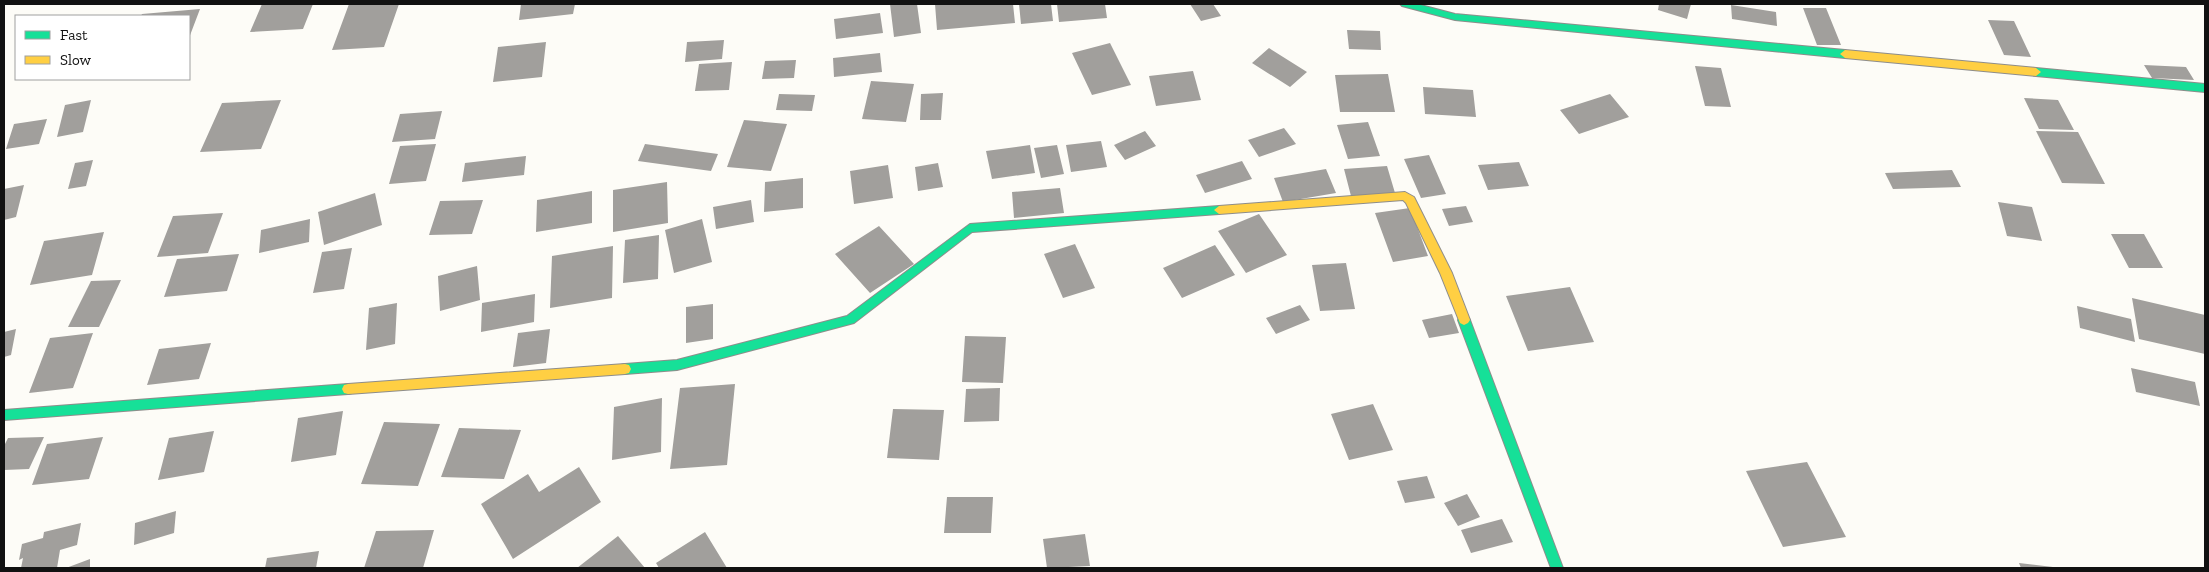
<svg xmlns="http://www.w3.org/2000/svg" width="2209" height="572" font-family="'Zilla Slab',serif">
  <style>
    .building { fill: #a19f9c }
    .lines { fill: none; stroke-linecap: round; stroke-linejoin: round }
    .fast-casing { stroke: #8e8d8b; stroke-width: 2 }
    .slow-casing { stroke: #8e8d8b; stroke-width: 2 }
    .fast { fill: #16e098; fill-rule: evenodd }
    .slow { fill: #ffcf43; fill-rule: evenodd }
  </style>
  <rect width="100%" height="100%" fill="#fdfcf7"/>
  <path class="building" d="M262,4H313L303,29L250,32Z
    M349,4H399L384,47L332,50Z
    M521,4H575L573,14L519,20Z
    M890,4H917L921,33L894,37Z
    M935,4H1013L1015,23L937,30Z
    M1019,4H1051L1053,21L1021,24Z
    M1057,4H1105L1107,18L1059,22Z
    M1190,4H1213L1221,16L1201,21Z
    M1659,4H1691L1687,19L1658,10Z
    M1731,5L1776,12L1777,26L1732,19Z
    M1803,8H1826L1841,45H1817Z
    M200,9L189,38V16H141L142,14Z
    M880,13L883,33L836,39L834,19Z
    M1988,20L2014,21L2031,57L2004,55Z
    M1347,30L1380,31L1381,50L1349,49Z
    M724,40L722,59L685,62L687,42Z
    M546,42L542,77L493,82L498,47Z
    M1110,43L1131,85L1092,95L1072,53Z
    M1269,48L1307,72L1290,87L1252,63Z
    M880,53L882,72L834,77L833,58Z
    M796,60L794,78L762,79L765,61Z
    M732,62L729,90L695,91L699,64Z
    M2144,65L2186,67L2194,80L2152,78Z
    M1695,66L1721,68L1731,107L1705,106Z
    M1193,71L1201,100L1156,106L1149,76Z
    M1388,74L1395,112H1340L1335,75Z
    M871,81L914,84L906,122L862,119Z
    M1423,87L1473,90L1476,117L1425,114Z
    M943,93L941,120H920L921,94Z
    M779,94L815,95L812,111L776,110Z
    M1610,94L1629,117L1579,134L1560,110Z
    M2024,98L2058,100L2074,130L2039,129Z
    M91,100L83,132L57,137L65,105Z
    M281,100L261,149L200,152L222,103Z
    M442,111L435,139L392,142L400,114Z
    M47,119L39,144L6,149L14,124Z
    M744,120L787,124L771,171L727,167Z
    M1368,122L1380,156L1348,159L1337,125Z
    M1284,128L1296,144L1259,157L1248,140Z
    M1145,131L1156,146L1125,160L1114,145Z
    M2036,131L2078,132L2105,184L2062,183Z
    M1101,141L1107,167L1071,172L1066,145Z
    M436,144L426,181L389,184L400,146Z
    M645,144L718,154L711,171L638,161Z
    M1030,145L1035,173L992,179L986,151Z
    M1057,145L1064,174L1041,178L1034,148Z
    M1429,155L1446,194L1421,198L1404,159Z
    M526,156L524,175L462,182L465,163Z
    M93,160L86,186L68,189L75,163Z
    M1242,161L1252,179L1205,193L1196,175Z
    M1519,162L1529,186L1488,190L1478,165Z
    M938,163L943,187L918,191L915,167Z
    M888,165L893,198L854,204L850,171Z
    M1387,166L1395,193L1351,196L1344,169Z
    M1326,169L1336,193L1283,202L1274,178Z
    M1952,170L1961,187L1893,189L1885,173Z
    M803,178V208L764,212L765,182Z
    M667,182L668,223L613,232V190Z
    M24,185L16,217L4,220V189Z
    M1060,188L1064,213L1014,218L1012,192Z
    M592,191V223L536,232L537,200Z
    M375,193L382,225L324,245L318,212Z
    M483,200L472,234L429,235L440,201Z
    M751,200L754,222L716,229L713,207Z
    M1998,202L2032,207L2042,241L2007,236Z
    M1466,206L1473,222L1449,226L1442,209Z
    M1410,208L1428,256L1393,262L1375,213Z
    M223,213L208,253L157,257L173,216Z
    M1259,214L1287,255L1246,273L1218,231Z
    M310,219L309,242L259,253L261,230Z
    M702,219L712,262L674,273L665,230Z
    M879,226L914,264L870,293L835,254Z
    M104,232L92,275L30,285L44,241Z
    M2111,234H2144L2163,268H2129Z
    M659,235L658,279L623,283L625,240Z
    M1075,244L1095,288L1063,298L1044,254Z
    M1215,245L1235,275L1182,298L1163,268Z
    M613,246L612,298L550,308L552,256Z
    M352,248L344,289L313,293L322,252Z
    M239,254L227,291L164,297L177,259Z
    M1346,263L1355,309L1320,311L1312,265Z
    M477,266L480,300L440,311L438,276Z
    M121,280L99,327H68L91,281Z
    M1570,287L1594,342L1528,351L1506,296Z
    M535,294L534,322L481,332L482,303Z
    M2132,298L2205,315V354L2139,339Z
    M397,303L395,344L366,350L369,308Z
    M713,304V339L686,343V307Z
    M1300,305L1310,320L1276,334L1266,318Z
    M2077,306L2131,319L2135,342L2080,328Z
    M1452,314L1459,333L1429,338L1422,320Z
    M16,329L11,355L4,357V332Z
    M550,329L546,363L513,367L518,333Z
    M93,333L73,388L29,393L50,338Z
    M965,336L1006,337L1003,383L962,382Z
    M211,343L199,379L147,385L159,349Z
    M2131,368L2195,382L2200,406L2136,392Z
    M735,384L727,465L670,469L680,388Z
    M1000,388L999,421L964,422L966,389Z
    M662,398L661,452L612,460L614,407Z
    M1373,404L1393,450L1349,460L1331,414Z
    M893,409L944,410L939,460L887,458Z
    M343,411L336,455L291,462L298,418Z
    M384,422L440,424L418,486L361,484Z
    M459,428L521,430L504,479L441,477Z
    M214,431L204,472L158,480L169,438Z
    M44,437L29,469L4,470V446L8,438Z
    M103,437L89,479L32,485L47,444Z
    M1807,462L1846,537L1783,547L1746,471Z
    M579,467L601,502L513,559L481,504L528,474L539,492Z
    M1427,476L1435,498L1405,503L1397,481Z
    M1467,494L1480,517L1458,526L1444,503Z
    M947,497H993L991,533H944Z
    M176,511L174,533L134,545L135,523Z
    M1502,519L1513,542L1471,553L1461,530Z
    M81,523L77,545L60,550L57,568H21L23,558L19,560L22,544L43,538L44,532Z
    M434,530L423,568H364L376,531Z
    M705,532L727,568H659L656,563Z
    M1085,534L1090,566L1047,568L1043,539Z
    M618,536L645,568H577Z
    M319,551L316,568H265L267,558Z
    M90,559V568H66Z
    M2019,563L2053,567L2052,568H2021Z"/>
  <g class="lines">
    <defs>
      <path id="fast" d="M1400,4H1417L1455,14L1845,50L1850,54L1845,58L1455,20L1402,6Z
        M2036,68L2205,84V92L2036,76L2031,72Z
        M1219,206L1224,210L1219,214L972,232L854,323L677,370L625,374L621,373L619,369L621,365L625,364L677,360L847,316L970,224Z
        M1464,315L1468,317L1470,320L1563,568H1551L1458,320L1460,317Z
        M348,384L352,385L354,389L352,393L348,394L4,420V410Z"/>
      <path id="slow" d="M1845,50L2036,68L2041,72L2036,76L1845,58L1840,54Z
        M1405,192L1414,197L1452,273L1470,320L1468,323L1464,325L1460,323L1440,273L1406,203L1403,200L1219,214L1214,210L1219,206Z
        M625,364L629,365L631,369L629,373L625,374L348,394L344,393L342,389L344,385L348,384Z"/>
    </defs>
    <use href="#fast" class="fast-casing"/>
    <use href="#slow" class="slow-casing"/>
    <use href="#fast" class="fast"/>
    <use href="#slow" class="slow"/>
  </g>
  <rect width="2209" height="572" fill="none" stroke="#111111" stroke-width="10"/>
  <rect x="15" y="15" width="175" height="65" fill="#ffffff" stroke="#a0a0a0"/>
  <rect x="25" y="31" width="25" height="8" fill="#16e098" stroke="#a0a0a0"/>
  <text x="60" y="40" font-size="15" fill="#111111">Fast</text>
  <rect x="25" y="56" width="25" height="8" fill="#ffcf43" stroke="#a0a0a0"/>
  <text x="60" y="65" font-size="15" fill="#111111">Slow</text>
</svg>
